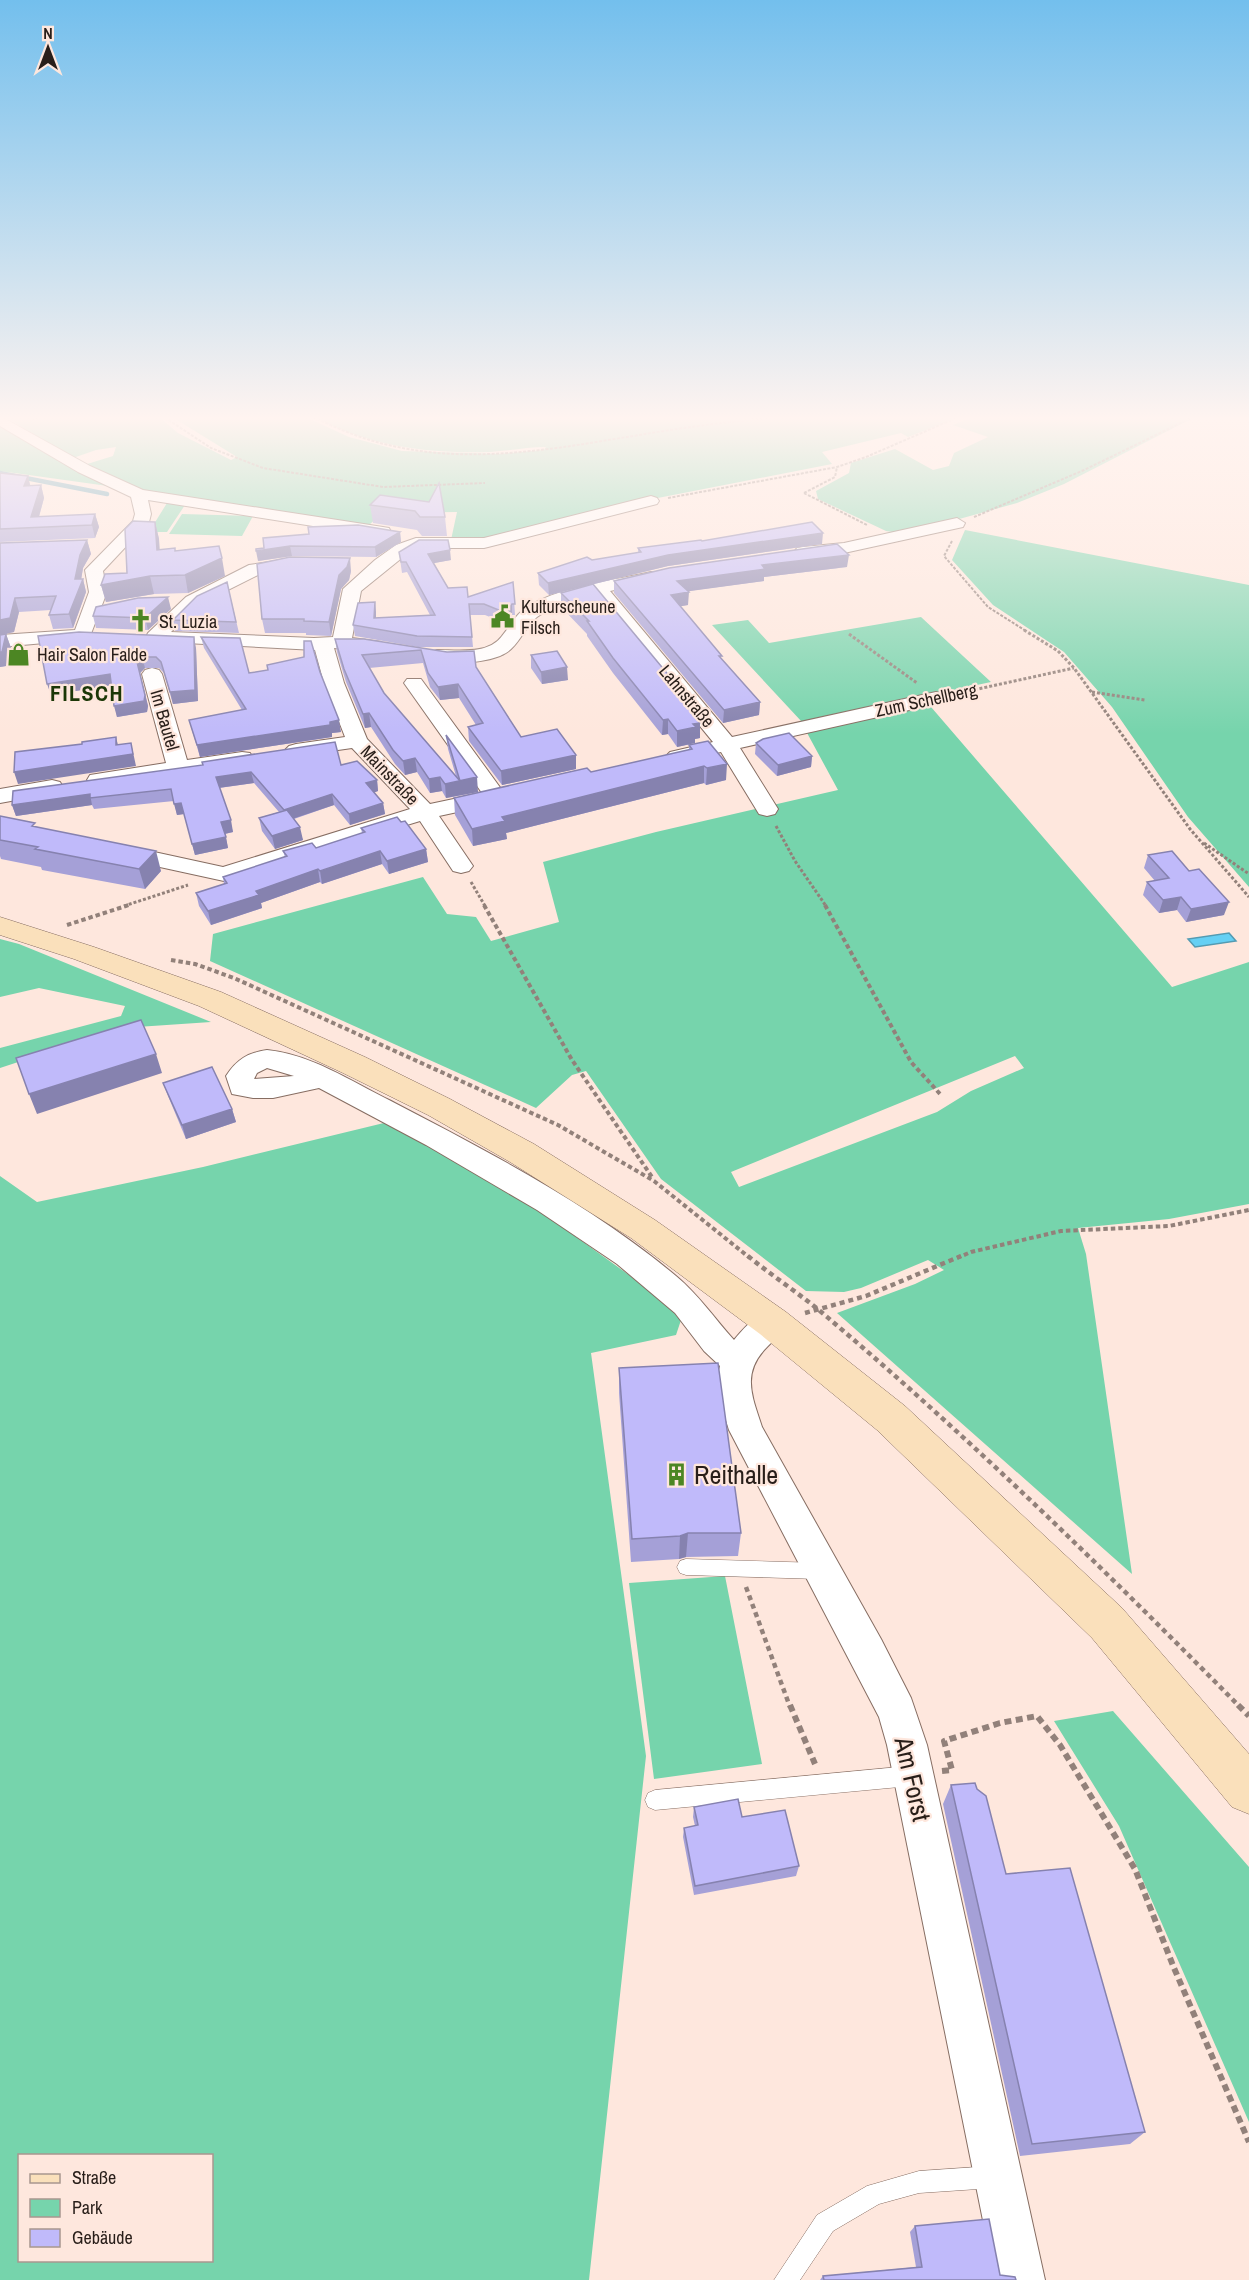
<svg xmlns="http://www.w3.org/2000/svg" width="1249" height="2280" font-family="'Archivo Narrow',sans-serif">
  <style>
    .green { fill: #76d4ac; fill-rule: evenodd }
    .water { fill: #65d0f4; stroke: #539bb2; stroke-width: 1.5 }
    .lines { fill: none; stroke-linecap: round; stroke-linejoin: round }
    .stream { stroke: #539bb2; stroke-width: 4.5 }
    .lane-casing { stroke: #866d62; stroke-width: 1 }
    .street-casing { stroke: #866d62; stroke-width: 2 }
    .secondary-casing { stroke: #866d62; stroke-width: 1 }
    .path-far4 { stroke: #92817a; stroke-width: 2; stroke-dasharray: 3 1.5; stroke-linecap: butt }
    .path-far3 { stroke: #92817a; stroke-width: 3; stroke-dasharray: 3 2; stroke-linecap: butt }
    .path-far2 { stroke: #92817a; stroke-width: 4; stroke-dasharray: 4.5 3; stroke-linecap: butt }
    .path-far1 { stroke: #92817a; stroke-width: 4.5; stroke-dasharray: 5 4; stroke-linecap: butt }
    .path { stroke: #92817a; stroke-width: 6; stroke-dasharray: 7 4.5; stroke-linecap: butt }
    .lane { fill: #fff; fill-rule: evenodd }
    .street { fill: #fff; fill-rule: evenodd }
    .secondary { fill: #fae0bb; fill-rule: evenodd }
    .wall { fill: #a5a0d7 }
    .shaded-wall { fill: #8682af }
    .building { fill: #c0bafa; stroke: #8682af; stroke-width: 1.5 }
    .labels { text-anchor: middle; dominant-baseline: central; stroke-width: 4.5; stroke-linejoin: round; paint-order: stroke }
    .far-poi-label { font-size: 18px; fill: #281e19; stroke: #fee7dd; text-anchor: start }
    .far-street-label { font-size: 18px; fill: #281e19; stroke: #fee7dd }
    .far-district-label { font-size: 22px; font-weight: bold; letter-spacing: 1.5px; fill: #1b3707; stroke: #fee7dd }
    .near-poi-label { font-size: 26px; fill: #281e19; stroke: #fee7dd; text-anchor: start }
    .near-street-label { font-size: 26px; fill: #281e19; stroke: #fee7dd }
  </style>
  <rect width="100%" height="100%" fill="#fee7dd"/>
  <path class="green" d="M2,415H157L178,433L231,460L237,457L169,415H301L349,437L402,451L499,454L544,450L546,447C527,447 509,451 490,452C430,454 367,446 315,417L323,415H964L908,437L901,433L822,452L832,464L627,504L483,538L451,540L457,512L382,513L368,526L180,498L131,487L84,465L113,456L116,447L96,450L73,458Z
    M976,415H1199L1064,484L1017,503L952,521L899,533L886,531L818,499L816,491L849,473L851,463L895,449L933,470L949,466L954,453L988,437L953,425Z
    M0,425L115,487L0,471Z
    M167,503L185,505L167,532H149Z
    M182,514L253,516L242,536L169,534Z
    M965,530L1249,585V887L1188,817L1112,707L1064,652L993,605L952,560Z
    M921,617L991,682L802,722L712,625L748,620L769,643Z
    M925,700L1172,987L1249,962V1204L1169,1219L1078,1228L1086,1254L1132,1574L837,1313L915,1284L944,1270L928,1260L861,1288L844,1292L806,1291L661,1179L586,1071L572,1075L536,1108L210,961L213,934L423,877L447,914L476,917L491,941L559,922L543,862L656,832L838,790L806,731ZM1015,1056L1024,1068L971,1091L937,1112L739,1187L731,1172Z
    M0,939L19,944L211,1022L137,1027L88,1039L0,1068V1048L121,1016L125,1006L39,988L0,997Z
    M388,1122L532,1205L683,1314L676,1335L591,1353L646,1756L589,2280H0V1176L37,1202L203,1167ZM20,2156H212V2260H20Z
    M725,1576L762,1764L654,1779L629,1583Z
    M1113,1711L1249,1867V2122L1119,1826L1054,1721Z"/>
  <path class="water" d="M1229,933L1236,941L1195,947L1188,939Z"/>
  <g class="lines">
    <path class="stream" d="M0,473L107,494"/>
    <defs>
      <path id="lane" d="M686,1559L819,1563L825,1565L828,1571L825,1577L819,1579L686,1575L680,1573L677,1567L680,1561Z
        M910,1766L917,1769L920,1776L917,1783L910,1786L655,1810L648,1807L645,1800L648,1793L655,1790Z
        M993,2166L1001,2169L1004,2177L1001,2185L993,2188L919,2193L879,2204L833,2231L800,2280H774L817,2215L867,2186L919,2171Z"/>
      <path id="street" d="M0,416L90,466L143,490L383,527L389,528L391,532L389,536L383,537L148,500L151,514L149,522L103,571L107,592L89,639L0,647V635L75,630L89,592L85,570L133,521L135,514L131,497L78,472L0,426Z
        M651,496L657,498L659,501L657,504L484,548H419L408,553L361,591L352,638L381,642L384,646L381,650L374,652L334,648L344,683L367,739L430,804L482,793L404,683L407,679H421L507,797L504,802L439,816L473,866L469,871L461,873L453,871L420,821L224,881L114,857L110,852L114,847L122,845L223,867L410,809L352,748L296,756L289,754L285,750L289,746L296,744L345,737L324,683L315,650L148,641L146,637L148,633L186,597L249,565L295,558L301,559L304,563L301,567L260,574L198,605L171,632L314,638L333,637L343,589L375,560L396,545L416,538H484Z
        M957,518L965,523L963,527L844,553L803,557L797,556L794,552L797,548L803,547L844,543Z
        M651,572L657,573L660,577L657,581L610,591L732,737L936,692L943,694L946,698L943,702L936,704L740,748L778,809L775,814L767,816L759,814L721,752L677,762L670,760L666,756L670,752L713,742L593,595C575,600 553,605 537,617C526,626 521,640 511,649C496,664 449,665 430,660L427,656L430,652L437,650C458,650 488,655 502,636C511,625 517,612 530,605C567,585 611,581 651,572Z
        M152,668L159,670L162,674L187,760L242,752L250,753L253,758L250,763L98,786L90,785L87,780L90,775L166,763L142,674L145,670Z
        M52,780L60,782L63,787L60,792L0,803V789Z
        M267,1050C310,1054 351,1081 389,1100C487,1151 590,1204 676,1276C699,1295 714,1318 734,1340C747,1324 763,1307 784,1314L789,1323C783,1334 775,1339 767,1347C741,1373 752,1396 762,1427L881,1639L911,1698L927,1745L1045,2280H995L887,1745L879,1717L729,1430C723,1410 714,1387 720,1366L704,1351L675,1313L617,1264L537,1210L426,1145L319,1088L273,1098H253L232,1094L226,1076C237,1059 248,1053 267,1050ZM267,1068L294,1076L254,1079L257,1073Z"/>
      <path id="secondary" d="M0,917L94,947L221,992L365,1057L450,1099L534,1144L655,1220L786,1312L905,1406L1122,1608L1249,1754V1814L1232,1807L1092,1638L877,1430L760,1334L631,1238L510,1162L428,1115L343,1073L199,1006L74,959L0,935Z"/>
    </defs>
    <use href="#lane" class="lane-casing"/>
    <use href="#street" class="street-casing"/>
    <use href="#secondary" class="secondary-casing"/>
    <path class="path-far4" d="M161,415L211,448L263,468L383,487L485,483
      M309,415C338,429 366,441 398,447C480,465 570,446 651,433C701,425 750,419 800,415
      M31,420L51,415
      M804,493L867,525
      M804,493L835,477L837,467
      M668,498L837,467L866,457L963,415
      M974,517L1084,470L1197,415
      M952,541L944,556L988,607L1026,631"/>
    <path class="path-far3" d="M1024,630L1058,651L1074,668L1190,829L1249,897
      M849,634L917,683
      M1092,692L1145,700
      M955,694L1074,668
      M776,826L795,861L826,906
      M1204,843L1249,874
      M471,882L485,906
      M124,906L188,885"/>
    <path class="path-far2" d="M484,905L572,1060L652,1177
      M825,905L911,1062L941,1095
      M67,925L129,905
      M171,960L195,964L234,978L558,1125L654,1181L750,1258
      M957,1258L971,1252L1061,1231L1169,1226L1249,1210"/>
    <path class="path-far1" d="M748,1256C771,1275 797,1292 820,1311C967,1435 1105,1570 1240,1707
      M805,1313L866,1296L961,1256
      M746,1587L790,1707"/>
    <path class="path" d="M790,1705L815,1764
      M1238,1705L1249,1716
      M942,1771L952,1770L944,1741L1000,1723L1037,1716L1060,1745L1135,1869L1174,1968L1249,2142"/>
    <use href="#lane" class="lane"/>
    <use href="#street" class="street"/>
    <use href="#secondary" class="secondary"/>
  </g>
  <path class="wall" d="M0,473L28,476L30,486L41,485L44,498L39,517L95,514L99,527L95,538L0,542Z
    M380,495L445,517L447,536H422L417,530L373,523L370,505Z
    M155,522L159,539V550L175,551L225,576L188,593L154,594L106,602L101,585L127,573Z
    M308,527L400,532L401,542L376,557L292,556L258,561L264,548L309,534Z
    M87,540L91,554L83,568L81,579H83L86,592L73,628L53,629L49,615L51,610L19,612L14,632L0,635L6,634L11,648L6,666L0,667V671V543Z
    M702,541L822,544L668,566L549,595L539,585L538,573L592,560L638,553V548Z
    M399,552L451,560L434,563L448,588L468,597L513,582L515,615H512L507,624L485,615H470L473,647H418L355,636L353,625L375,602L376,618L430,615L407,572L402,573Z
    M847,567L764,577V581L688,591V605L680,606L722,659L760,702L759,715L723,723L614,593V581Z
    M351,571L349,580L341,589L331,636L306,635V633H265L262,619Z
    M227,582L239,633L175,631L173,620Z
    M561,593L700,713V738L695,739V743L677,747L668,734L662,735L613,673L587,636V634L561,607Z
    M171,609L148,630L96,628L93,616Z
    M38,636L196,648L198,701L173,704L164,673L159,668H145L140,673L148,706L147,712L117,717L111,685L51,695Z
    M201,637L249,673L320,672L341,732L332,733V737L200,757L189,720L242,710L204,648Z
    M335,639L447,652L476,667L521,737L576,755V769L502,785L469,741L468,727L476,725L459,698L440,700L430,687L423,663L369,668L384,693L456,776L448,749L446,735L478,792L446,798L442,791L430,793L417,772L405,775L395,764L371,727L365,728L346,682L337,652Z
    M531,655L568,680L542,684L531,668Z
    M756,743L812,756L811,767L777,776L755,754Z
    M689,745L726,780L706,785L704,783L506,833L507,839L473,846L455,815L454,798L591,772L689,750Z
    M341,765L377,780L378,791L374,792L383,803L385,814L350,825L334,805L294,819L303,840L275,849L262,831L259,818L279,812L254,783L219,788L233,832L225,834L228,848L195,855L184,814L177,815L174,801L94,809L92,805L16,816L12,805L13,791Z
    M0,816L36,827L161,871L145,889L42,870L41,867L1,859L0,856Z
    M361,828L426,849L428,862L389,874L382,864L322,884L320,882L261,903L262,908L211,925L199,906L196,893L224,884L223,877L285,857L283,851L316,848L362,833Z
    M1148,855L1224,915L1186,922L1177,910L1159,913L1143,895L1147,882L1155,881L1144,868Z
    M163,1083L232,1109L236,1122L186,1139L168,1096Z
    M619,1368L741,1533L738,1556L686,1557L679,1559L631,1562L619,1393Z
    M951,1785L1006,1874L1145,2132L1130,2144L1020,2156L943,1804Z
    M694,1807L742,1817L799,1866L796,1876L694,1895L683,1837L684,1828L695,1826L693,1817Z
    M915,2226L1000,2275L1016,2280H820L823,2276L916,2267L910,2232Z"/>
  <path class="shaded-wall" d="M28,476L31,489L24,486Z
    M41,485L44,498L36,527L31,517Z
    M95,514L99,527L95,538L92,525Z
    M155,522L159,539L161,567L157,550Z
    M400,532L401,542L376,557L375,547Z
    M823,533L822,544L668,566L549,595L548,583L668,555Z
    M87,540L91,554L83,568L80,587L83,579L86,592L73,628L69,614L75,579L80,555Z
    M290,546L292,556L258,561L256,551Z
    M450,550L451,560L429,564L428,554Z
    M849,555L847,567L764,577V581L676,593L677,581L762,565Z
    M222,558L225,576L188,593L185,575Z
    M350,558L351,571L349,580L341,589L331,636L329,622L339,575Z
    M150,576L154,594L106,602L101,585Z
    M689,592L688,605L671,608V595Z
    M168,597L171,609L148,630L145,618Z
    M15,598L19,612L14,632L0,635V620Z
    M375,602L376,612V629L374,618Z
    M512,604V615L507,624L506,613Z
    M6,634L11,648L6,666L0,667V671V652Z
    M194,637L196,648L198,701L173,704L170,692Z
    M142,657L145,668L140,673L148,706L147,712L117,717L114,706L137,662Z
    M567,667L568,680L542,684L541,672Z
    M110,674L113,685L51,695L47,684Z
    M458,684L459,698L440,700L438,687Z
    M760,702L759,715L723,723L724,710Z
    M369,713L371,727L365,728L363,714Z
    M700,713V738L695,739V743L677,747V731L694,714Z
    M668,719V734L662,735L663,720Z
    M339,720L341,732L332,733V737L200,757L197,745Z
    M116,737L119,749L131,743L136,766L18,784L14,772L116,745Z
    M576,755V769L502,785L501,771Z
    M812,756L811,767L777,776L778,765Z
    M415,758L417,772L405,775L403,761Z
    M727,764L726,780L706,785L707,768Z
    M704,766V783L506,833L507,839L473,846L472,829L502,817Z
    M251,772L254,783L218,788L216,777Z
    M440,777L442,791L430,793L429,779Z
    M477,777L478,792L446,798L445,784Z
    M377,780L378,791L368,795L366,783Z
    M90,794L92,805L16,816L12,805Z
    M332,794L334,805L286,821L284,810Z
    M181,803L184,814L177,815L174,804Z
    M383,803L385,814L350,825L349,814Z
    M231,820L233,832L224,834L221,822Z
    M300,827L303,840L275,849L272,836Z
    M226,837L228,848L195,855L192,844Z
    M426,849L428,862L389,874L387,861Z
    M156,851L161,871L145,889L139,869Z
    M380,851L382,864L322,884L320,871Z
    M318,869L320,882L261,903L262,908L211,925L208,911L256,891Z
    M1181,897L1177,910L1159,913L1163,900Z
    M1229,902L1224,915L1186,922L1191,909Z
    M156,1054L162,1073L37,1114L29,1094Z
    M232,1109L236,1122L186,1139L182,1125Z
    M688,1533L686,1557L679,1559L680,1536Z"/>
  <path class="building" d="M0,473L28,476L24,486L41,485L31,517L95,514L92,525L0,529Z
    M439,483L445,517H420L415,511L370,505L380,495L429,502Z
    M133,521L155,522L157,550L175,548V551L219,546L222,558L185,575L150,576L101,585L105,574L127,573L125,529Z
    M812,522L823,533L668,555L548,583L538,573L587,557L592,560L641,552L638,548L701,540L702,541Z
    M358,525L400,532L375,547L290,546L256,551V549L264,548L263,538L309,534L308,527Z
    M87,540L80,555L75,579H83L69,614L49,615L56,596L15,598L10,618L0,620V543Z
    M419,540H448L450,550L428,554L448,588L467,587L468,597L513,582L515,604H512L506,613L484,604H469L472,637L417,636L353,625L358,603L375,602L374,618L435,615L406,562H401L399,552Z
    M837,544L849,555L762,565L765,569L677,581L689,592L671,595L722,656H719L760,702L724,710L614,581L669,568Z
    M290,557L350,558L347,567L339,575L329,622L304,621V619H262L257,564Z
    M227,582L236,622L173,620L197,596Z
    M593,584L700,713L694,714L700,723L693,724L696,727L677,731L668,719L663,720L613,658L587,621H589L561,593Z
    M168,597L145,618L93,616L96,607L138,598Z
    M79,632L194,637L195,690L170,692L161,662L156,657H142L137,662L145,695L144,701L114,706L110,674L47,684L38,636Z
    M6,634L2,652H0V635Z
    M201,637L240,638L249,673L268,670L267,665L304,657V641H311L320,672L339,720L330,722V725L197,745L189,720L246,709Z
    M335,639H364L447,652L474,651L476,667L521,737L557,729L576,755L501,771L468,727L483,723L458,684L438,687L428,673L421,650L362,655L384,693L460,781L446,735L477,777L445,784L440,777L429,779L415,758L403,761L393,750L369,713L363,714L344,669Z
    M557,651L567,667L541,672L531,655Z
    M789,733L812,756L778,765L756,743L763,739Z
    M116,737V745L131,743L133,754L14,772L15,752L82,744V742Z
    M708,741L727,764L707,768L704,766L502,817L505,821L472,829L454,798L587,768L591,772L692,749L689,745Z
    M335,742L341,765L357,761L377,780L366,783L383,803L349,814L332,794L284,810L251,772L216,777L231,820L221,822L226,837L192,844L181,803L174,804L171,789L90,798V794L12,805L13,791L203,765L202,762Z
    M287,810L300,827L272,836L259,818Z
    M0,816L35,823L32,826L156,851L139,869L35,849L38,847L0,840Z
    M397,817L401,822L405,821L426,849L387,861L380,851L320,871L318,869L256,891L259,895L208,911L196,893L227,883L223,877L287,856L283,851L312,843L316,848L365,832L361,828Z
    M1172,851L1189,871L1199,869L1229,902L1191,909L1181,897L1163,900L1147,882L1169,878L1148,855Z
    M141,1020L156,1054L29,1094L16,1058Z
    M212,1067L232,1109L182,1125L163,1083Z
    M718,1363L741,1533H688L680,1536L632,1539L619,1368Z
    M975,1783L977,1789L986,1796L1006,1874L1070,1868L1145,2132L1032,2144L951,1785Z
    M738,1799L742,1817L785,1810L799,1866L695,1886L684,1828L698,1825L694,1807Z
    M989,2219L1000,2275L1015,2277L1016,2280H824L823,2276L922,2267L915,2226Z"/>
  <linearGradient id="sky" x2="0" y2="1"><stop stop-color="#73bfed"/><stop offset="0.57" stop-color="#fff4f0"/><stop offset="1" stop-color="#fff4f0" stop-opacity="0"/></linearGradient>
  <rect width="1249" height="734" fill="url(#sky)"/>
  <defs>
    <symbol id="civic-bare" viewBox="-9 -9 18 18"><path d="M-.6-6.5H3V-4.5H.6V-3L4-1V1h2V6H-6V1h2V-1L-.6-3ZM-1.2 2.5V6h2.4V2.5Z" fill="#4c8623" stroke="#fee7dd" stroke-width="2.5" paint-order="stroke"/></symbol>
    <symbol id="church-bare" viewBox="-9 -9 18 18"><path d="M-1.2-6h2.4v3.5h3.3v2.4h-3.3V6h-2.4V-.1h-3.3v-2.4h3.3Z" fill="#4c8623" stroke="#fee7dd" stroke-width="2.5" paint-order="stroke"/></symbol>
    <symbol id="shop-bare" viewBox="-9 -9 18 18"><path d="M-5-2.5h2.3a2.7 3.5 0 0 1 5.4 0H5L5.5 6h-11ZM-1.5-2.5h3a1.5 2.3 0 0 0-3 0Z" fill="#4c8623" stroke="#fee7dd" stroke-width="2.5" paint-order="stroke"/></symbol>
    <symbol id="building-bare" viewBox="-9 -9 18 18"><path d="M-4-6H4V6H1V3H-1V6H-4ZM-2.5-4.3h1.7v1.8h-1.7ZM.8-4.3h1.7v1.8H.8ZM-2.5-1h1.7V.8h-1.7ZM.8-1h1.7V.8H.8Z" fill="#4c8623" stroke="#fee7dd" stroke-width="2.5" paint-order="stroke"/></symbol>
  </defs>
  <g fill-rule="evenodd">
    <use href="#civic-bare" x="486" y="600" width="33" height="33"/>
    <use href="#church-bare" x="124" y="604" width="33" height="33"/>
    <use href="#shop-bare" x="2" y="638" width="33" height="33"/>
    <use href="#building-bare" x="660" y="1458" width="33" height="33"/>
  </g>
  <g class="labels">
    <g class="far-poi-label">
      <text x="521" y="606">Kulturscheune<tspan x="521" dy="21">Filsch</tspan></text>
      <text x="159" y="621">St. Luzia</text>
      <text x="37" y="654">Hair Salon Falde</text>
    </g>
    <g class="far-street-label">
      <text transform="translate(687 696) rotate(50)">Lahnstraße</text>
      <text transform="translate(926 700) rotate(-12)">Zum Schellberg</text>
      <text transform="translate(165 720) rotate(74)">Im Bautel</text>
      <text transform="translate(390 775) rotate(46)">Mainstraße</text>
    </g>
    <g class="far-district-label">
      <text x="87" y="693">FILSCH</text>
    </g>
    <g class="near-poi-label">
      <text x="694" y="1474">Reithalle</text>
    </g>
    <g class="near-street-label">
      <text transform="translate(913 1779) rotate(77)">Am Forst</text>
    </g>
  </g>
  <rect x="18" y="2154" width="195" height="108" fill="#fee7dd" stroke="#a8978f" stroke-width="1.5"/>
  <rect x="30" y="2174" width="30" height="9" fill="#fae0bb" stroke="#a8978f" stroke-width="1.5"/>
  <text x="72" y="2184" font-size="18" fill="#281e19">Straße</text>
  <rect x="30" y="2199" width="30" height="18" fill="#76d4ac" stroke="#a8978f" stroke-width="1.5"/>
  <text x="72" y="2214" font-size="18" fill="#281e19">Park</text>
  <rect x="30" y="2229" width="30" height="18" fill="#c0bafa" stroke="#a8978f" stroke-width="1.5"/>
  <text x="72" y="2244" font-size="18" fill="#281e19">Gebäude</text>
  <g transform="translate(48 48)" stroke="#fee7dd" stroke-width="4.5" paint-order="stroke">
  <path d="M0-4.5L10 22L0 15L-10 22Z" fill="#281e19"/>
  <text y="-9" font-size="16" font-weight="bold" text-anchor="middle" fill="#281e19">N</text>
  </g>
</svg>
